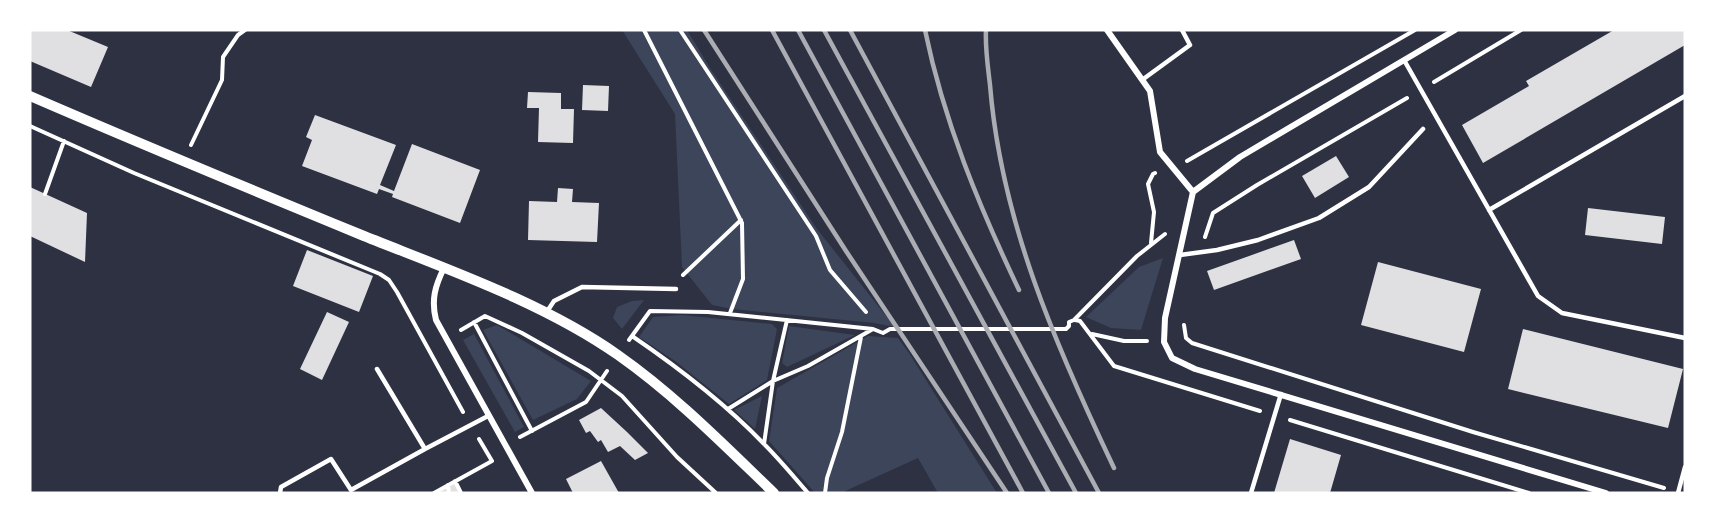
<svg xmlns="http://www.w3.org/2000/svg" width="1715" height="523" font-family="Overpass,sans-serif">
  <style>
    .green { fill: #3c4559 }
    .building { fill: #e0e0e3 }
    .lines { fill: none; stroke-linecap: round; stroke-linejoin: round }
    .path { stroke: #fff; stroke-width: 4 }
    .service { stroke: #fff; stroke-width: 4.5 }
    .minor { stroke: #fff; stroke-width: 6 }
    .tertiary { stroke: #fff; stroke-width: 10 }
    .rail { stroke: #abadb3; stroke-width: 4.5 }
  </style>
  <rect width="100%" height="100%" fill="#2d3142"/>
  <path class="green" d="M622,30H687L710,68L817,229L895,327L874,323L732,309L712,305L682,267L675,114Z
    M1163,258L1141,330L1111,328L1086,317L1139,267Z
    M644,300L622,329L613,318L617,307L632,301Z
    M682,315L772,324L777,329L767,380L729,404L675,361L639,337L653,317Z
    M497,325L591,381L577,399L533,420L483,330Z
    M789,326L855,335L787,367L782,363Z
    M474,334L524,427L515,432L463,340Z
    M868,336L898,338L909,353L997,493H938L918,458L841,493H815L769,441L777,388Z
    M762,396L755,429L734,410Z"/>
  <path class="building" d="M30,30H67L108,47L91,87L30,61Z
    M1614,30H1685V45L1483,163L1462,125L1529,86L1526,81Z
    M583,85L609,86L608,111L582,110Z
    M528,92L561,93V109H574L573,143L538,142L539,108H527Z
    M315,115L396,145L380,185L394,191L412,144L480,170L460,223L392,197L393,194L379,189L377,194L302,166L312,140L306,137Z
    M1336,156L1349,177L1315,198L1302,176Z
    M30,187L87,213L85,262L30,236Z
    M558,188L573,189L572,202L599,203L597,242L528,240L529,201L557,202Z
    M1588,208L1665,217L1662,244L1585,235Z
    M1294,240L1301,259L1214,290L1207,271Z
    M307,250L373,276L359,312L293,286Z
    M1378,262L1481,289L1464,352L1361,325Z
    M327,312L349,322L322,380L300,369Z
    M1523,329L1683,369L1668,428L1508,389Z
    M601,408L627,432L648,453L635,460L620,446L608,452L601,440L598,442L590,431L586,433L579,420Z
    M1290,439L1341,455L1330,493H1274Z
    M601,461L619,493H573L566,479Z
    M457,482L463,493H437Z"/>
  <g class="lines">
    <path class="path" d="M644,30L742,223L743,279L730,313
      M680,30L816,236L830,270L866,312
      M1434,82L1521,30
      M30,126L134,173L380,274L389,280L397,292L463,412
      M191,145L222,80L223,57L238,35L245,30
      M1187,161L1415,30
      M45,194L64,141
      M1205,237L1213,213L1257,185L1407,98
      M1151,243L1154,212L1148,184L1153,174L1155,173
      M683,275L741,220
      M1075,320L1080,321L1114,366L1260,411
      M474,322L532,431
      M1184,325L1186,338L1192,343L1473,432L1664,488
      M461,330L485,316L522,333L589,371L622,396L677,457L716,493
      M1092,334L1124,341H1147
      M632,336C679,368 725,403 765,445C780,460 794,477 808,493
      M629,340L650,311L708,312L873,329L883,333L890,329H1066L1069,326V322L1074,320L1137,256L1165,234
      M728,409L773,381L808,366L873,329
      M1290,420L1529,493
      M520,437L586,402L607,371
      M479,439L492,461
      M764,444L773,381L787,320
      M455,481L461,493
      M448,485L449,493
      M434,493L492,461
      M825,493L827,478L842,432L861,337"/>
    <path class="service" d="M1404,60L1538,296L1562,313L1685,338
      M1142,80L1190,45L1182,30
      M1489,210L1685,96
      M1180,255L1217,250L1258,240L1319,218L1369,187L1423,129
      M546,313L554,301L582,287L676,289
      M377,369L425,449L488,416
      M280,493L281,487L331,459L351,490L425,449
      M1251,493L1281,394
      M1678,493L1685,467"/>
    <path class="minor" d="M1107,30L1150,91L1160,152L1193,192
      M1455,30L1240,157L1193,192L1165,318L1164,342L1172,358L1195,369L1606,493
      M444,268C435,286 431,300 436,320L532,493"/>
    <path class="tertiary" d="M30,96C141,144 252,190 364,236C449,270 544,303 618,355C675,395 724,445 774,493"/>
    <path class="rail" d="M704,30L846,251L1007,493
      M772,30L1023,493
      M798,30L1049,493
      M824,30L1076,493
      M850,30L1099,493
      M925,30C944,122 979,206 1019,290
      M986,30C985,48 988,67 990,85C1001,221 1056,346 1114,468"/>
  </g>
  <rect width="1715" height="523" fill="none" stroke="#ffffff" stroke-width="63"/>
</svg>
